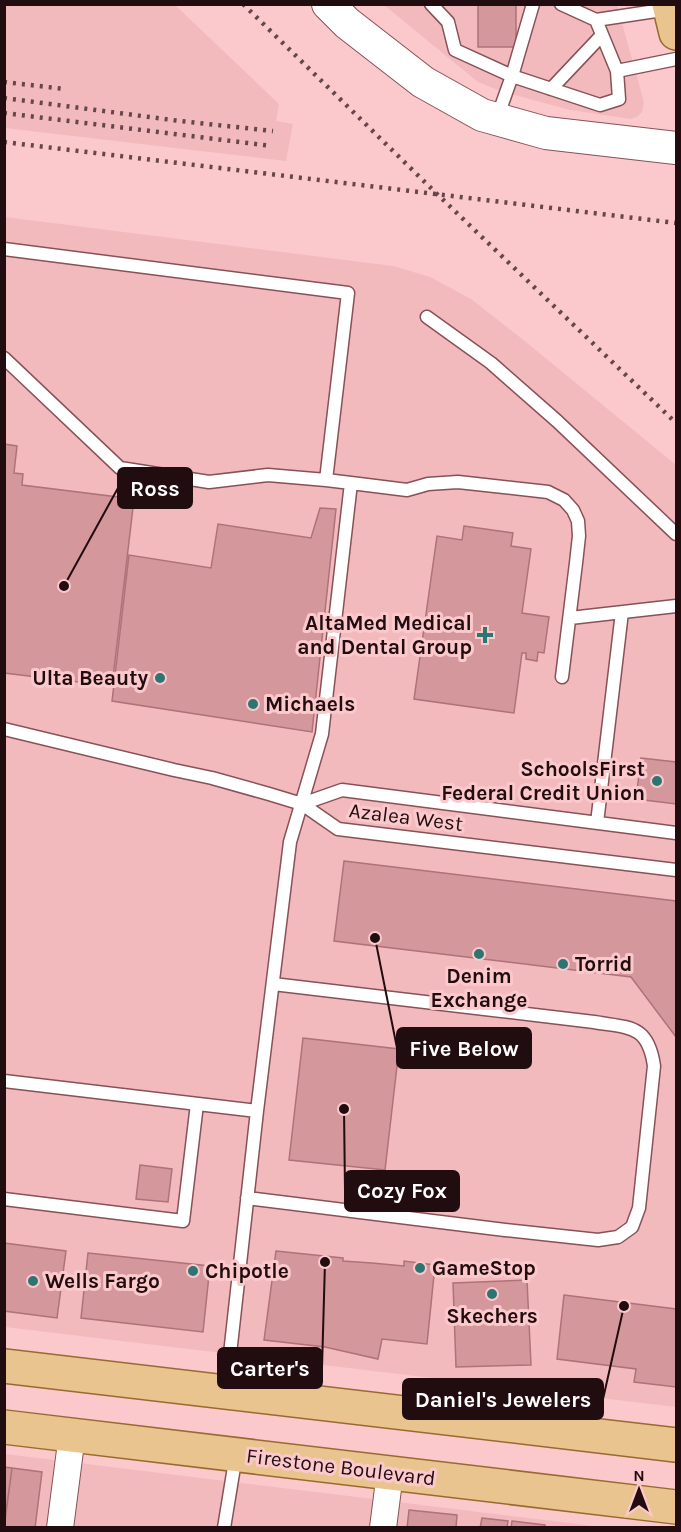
<svg xmlns="http://www.w3.org/2000/svg" width="681" height="1532" font-family="Karla,sans-serif">
  <style>
    .built { fill: #f3babe }
    .building { fill: #d3979c; stroke: #ad7379; stroke-width: 1.5 }
    .lines { fill: none; stroke-linecap: round; stroke-linejoin: round }
    .service-casing { stroke: #875157; stroke-width: 15 }
    .minor-casing { stroke: #875157; stroke-width: 28 }
    .tertiary-casing { stroke: #875157; stroke-width: 34 }
    .primary-casing { stroke: #996a30; stroke-width: 36 }
    .service { stroke: #fff; stroke-width: 12 }
    .minor { stroke: #fff; stroke-width: 26 }
    .tertiary { stroke: #fff; stroke-width: 32 }
    .primary { stroke: #e9c48e; stroke-width: 33 }
    .rail { stroke: #65474a; stroke-width: 4.5; stroke-dasharray: 3 6; stroke-linecap: butt }
    .poi-dot { fill: #2b7573; stroke: #fbc8cc; stroke-width: 2 }
    .labels { text-anchor: middle; dominant-baseline: central; stroke-width: 6; stroke-linejoin: round; paint-order: stroke }
    .poi-label { font-size: 21px; font-weight: bold; fill: #210c0f; stroke: #fbc8cc; text-anchor: start }
    .street-label { font-size: 21px; fill: #210c0f; stroke: #fbc8cc }
    .leader { fill: none; stroke: #210c0f; stroke-width: 2 }
    .callout-dot { fill: #210c0f; stroke: #fbc8cc; stroke-width: 2 }
    .callout { fill: #210c0f; stroke: #210c0f; stroke-width: 2 }
    .callout-label { font-size: 22px; text-anchor: middle; font-weight: bold; fill: #fff }
  </style>
  <rect width="100%" height="100%" fill="#fbc8cc"/>
  <path class="built" d="M5,4L175,5L279,104L276,121L293,124L286,161L5,128Z
    M384,5H617L644,102L642,112L637,117L631,119L570,110L503,92L478,82Z
    M5,217L393,266L430,277L471,299L521,338L676,465V1407L5,1327Z
    M5,1454L602,1527H5Z"/>
  <path class="building" d="M478,4H516V47H478Z
    M4,444L17,446L14,473L23,474L22,485L134,499L112,686L4,673Z
    M320,508L336,509L312,732L112,701L129,555L211,568L218,524L311,538Z
    M464,526L513,533L511,546L531,549L522,613L549,617L544,653L538,652L537,661L526,659V653H522L514,713L414,699L437,536L462,540Z
    M641,758L676,762V804L636,799Z
    M344,861L676,901V1037L631,977L334,941Z
    M303,1038L399,1049L385,1170L289,1160Z
    M140,1165L172,1169L168,1202L136,1199Z
    M4,1243L66,1251L57,1318L4,1311Z
    M276,1251L343,1258V1261L372,1263L404,1266V1261L435,1265L427,1344L382,1339L378,1359L325,1347L264,1340Z
    M88,1253L210,1266L203,1332L81,1318Z
    M527,1280L531,1365L456,1367L453,1283Z
    M564,1295L676,1309V1387L634,1382L636,1369L557,1359Z
    M4,1467L12,1468L4,1526Z
    M12,1468L42,1472L35,1528H4Z
    M409,1510L457,1515L456,1528H407Z
    M482,1518L508,1521L507,1528H480Z
    M512,1521L545,1525V1528H511Z"/>
  <g class="lines">
    <defs>
      <path id="service" d="M431,4L448,22L455,50L512,76L600,105L619,99L617,71L596,20
        M561,4L596,20L669,9
        M617,71L676,59
        M551,89L602,35
        M497,118L512,76L533,4
        M4,249L348,293L326,480L351,483L322,734L290,842L257,1111L226,1390
        M427,317L491,363L557,421L676,534
        M4,358L120,468L209,482L268,475L326,480
        M351,483L407,490L428,484L458,482L548,492L564,500L573,510L578,521L579,536L576,563L562,677
        M570,618L676,606
        M4,729L174,770L212,778L269,794L302,804L338,829L676,870
        M302,804L342,790L676,833
        M597,823L622,612
        M4,1081L257,1111
        M247,1198L505,1230L598,1240L618,1237L632,1227L639,1208L654,1066C648,1024 629,1028 594,1022L273,984
        M4,1199L183,1221L197,1104
        M224,1528L236,1455"/>
      <path id="minor" d="M60,1528L72,1435
        M383,1528L390,1473"/>
      <path id="tertiary" d="M328,4L347,23L423,82L482,115L546,133L676,148"/>
      <path id="primary" d="M669,4L676,33
        M4,1366L676,1445
        M4,1427L676,1507"/>
    </defs>
    <use href="#service" class="service-casing"/>
    <use href="#minor" class="minor-casing"/>
    <use href="#tertiary" class="tertiary-casing"/>
    <use href="#primary" class="primary-casing"/>
    <use href="#service" class="service"/>
    <use href="#minor" class="minor"/>
    <use href="#tertiary" class="tertiary"/>
    <use href="#primary" class="primary"/>
    <path class="rail" d="M243,4L437,194L676,423
      M4,82L65,89
      M4,98L180,121L273,131
      M4,113L272,146
      M4,142L676,223"/>
  </g>
  <g class="poi-dot">
    <path d="M482 626h6v6h6v6h-6v6h-6v-6h-6v-6h6z"/>
    <circle cx="160" cy="678" r="6"/>
    <circle cx="253" cy="704" r="6"/>
    <circle cx="657" cy="781" r="6"/>
    <circle cx="479" cy="954" r="6"/>
    <circle cx="563" cy="964" r="6"/>
    <circle cx="420" cy="1268" r="6"/>
    <circle cx="193" cy="1271" r="6"/>
    <circle cx="33" cy="1281" r="6"/>
    <circle cx="492" cy="1294" r="6"/>
  </g>
  <g class="labels">
    <g class="poi-label">
      <text x="472" y="623" text-anchor="end">AltaMed Medical<tspan x="472" dy="24">and Dental Group</tspan></text>
      <text x="148" y="678" text-anchor="end">Ulta Beauty</text>
      <text x="265" y="704">Michaels</text>
      <text x="645" y="769" text-anchor="end">SchoolsFirst<tspan x="645" dy="24">Federal Credit Union</tspan></text>
      <text x="575" y="964">Torrid</text>
      <text x="479" y="976" text-anchor="middle">Denim<tspan x="479" dy="24">Exchange</tspan></text>
      <text x="432" y="1268">GameStop</text>
      <text x="205" y="1271">Chipotle</text>
      <text x="45" y="1281">Wells Fargo</text>
      <text x="492" y="1316" text-anchor="middle">Skechers</text>
    </g>
    <g class="street-label">
      <text transform="translate(406 817) rotate(7)">Azalea West</text>
      <text transform="translate(341 1467) rotate(7)">Firestone Boulevard</text>
    </g>
  </g>
  <path class="leader" d="M64 586L118 488M375 938L397 1048M344 1109L345 1191M325 1262L322 1368M624 1306L603 1399"/>
  <g class="callout-dot">
    <circle cx="64" cy="586" r="6"/>
    <circle cx="375" cy="938" r="6"/>
    <circle cx="344" cy="1109" r="6"/>
    <circle cx="325" cy="1262" r="6"/>
    <circle cx="624" cy="1306" r="6"/>
  </g>
  <g class="callout">
    <rect x="118" y="468" width="74" height="40" rx="6"/>
    <rect x="397" y="1028" width="134" height="40" rx="6"/>
    <rect x="345" y="1171" width="114" height="40" rx="6"/>
    <rect x="218" y="1348" width="104" height="40" rx="6"/>
    <rect x="403" y="1379" width="200" height="40" rx="6"/>
  </g>
  <g class="callout-label">
    <text x="155" y="496">Ross</text>
    <text x="464" y="1056">Five Below</text>
    <text x="402" y="1198">Cozy Fox</text>
    <text x="270" y="1376">Carter's</text>
    <text x="503" y="1407">Daniel's Jewelers</text>
  </g>
  <rect width="681" height="1532" fill="none" stroke="#210c0f" stroke-width="12"/>
  <g transform="translate(639 1490)" stroke="#fbc8cc" stroke-width="4.5" paint-order="stroke">
  <path d="M0-4.5L10 22L0 15L-10 22Z" fill="#210c0f"/>
  <text y="-9" font-size="16" font-weight="bold" text-anchor="middle" fill="#210c0f">N</text>
  </g>
</svg>
